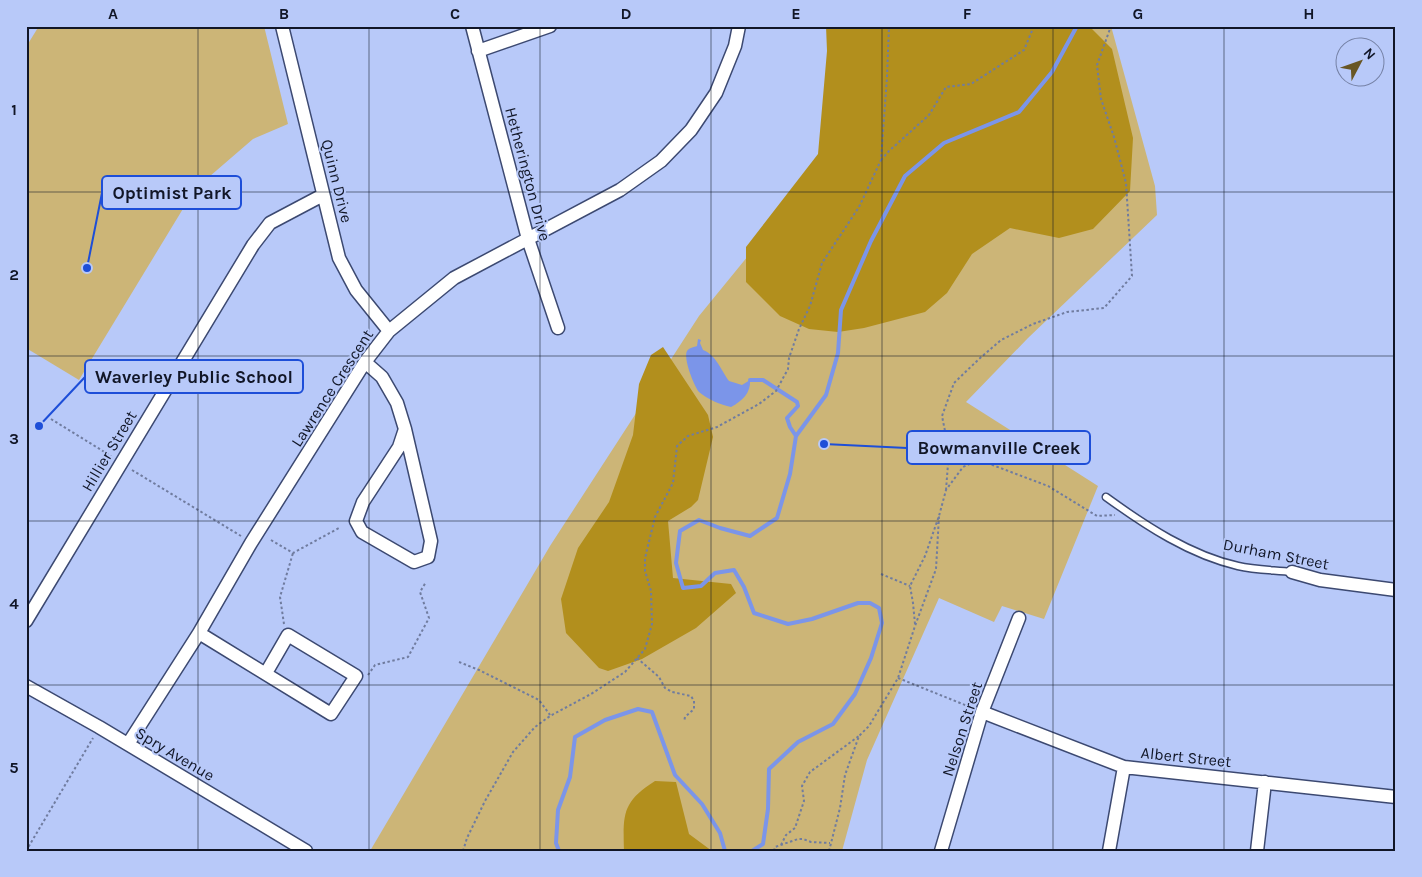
<svg xmlns="http://www.w3.org/2000/svg" width="1422" height="877" font-family="Karla,sans-serif">
  <style>
    .green { fill: #ccb577 }
    .forest { fill: #b28f1d }
    .water { fill: #7b95e9 }
    .lines { fill: none; stroke-linecap: round; stroke-linejoin: round }
    .stream { stroke: #7b95e9; stroke-width: 4 }
    .lane-casing { stroke: #3c4971; stroke-width: 9 }
    .street-casing { stroke: #3c4971; stroke-width: 15 }
    .path { stroke: #707c9f; stroke-width: 2; stroke-dasharray: 2.5 2.5; stroke-linecap: butt }
    .lane { stroke: #fff; stroke-width: 6 }
    .street { stroke: #fff; stroke-width: 12 }
    .grid { fill: none; stroke: #111627; stroke-width: 1; stroke-opacity: 0.55 }
    .labels { text-anchor: middle; dominant-baseline: central; stroke-width: 4; stroke-linejoin: round; paint-order: stroke }
    .street-label { font-size: 16px; fill: #111627; stroke: #b8c9f9 }
    .leader { fill: none; stroke: #1d4ed8; stroke-width: 2 }
    .callout-dot { fill: #1d4ed8; stroke: #b8c9f9; stroke-width: 2 }
    .callout { fill: #b8c9f9; stroke: #1d4ed8; stroke-width: 2 }
    .callout-label { font-size: 18px; text-anchor: middle; font-weight: bold; fill: #111627 }
    .neatline { fill: none; stroke: #111627; stroke-width: 2 }
    .grid-label { font-size: 16px; text-anchor: middle; font-weight: bold; fill: #111627 }
  </style>
  <rect width="100%" height="100%" fill="#b8c9f9"/>
  <path class="green" d="M39,26H264L288,124L253,139L195,189L79,380L26,348V47Z
    M837,26H1111L1155,186L1157,215L1028,338L966,402L1098,486L1044,619L1002,606L994,622L939,598L867,760L842,851H370L550,546L699,316L828,158Z"/>
  <path class="forest" d="M826,26H1089L1112,49L1133,138L1130,191L1093,229L1059,238L1010,228L972,254L947,293L925,312L864,328L838,332L809,329L780,316L746,282V247L818,154L827,51Z
    M663,347L708,415L713,437L698,500L691,507L668,521L673,578L731,584L736,593L696,628L642,659L608,671L599,668L566,633L561,599L578,548L609,502L633,435L639,384L651,355Z
    M655,781L676,782L689,834L712,851H624C623,814 622,802 655,781Z"/>
  <path class="water" d="M698,339L701,340L700,343L703,350C716,355 721,370 729,381L742,385L750,380C751,393 742,401 731,407C721,405 707,399 699,392C694,386 683,358 687,351C689,348 694,347 697,346Z"/>
  <g class="lines">
    <path class="stream" d="M750,380H763L797,402L798,406L787,418L790,427L796,436
      M559,851L556,843L558,810L570,777L575,737L605,720L638,709L652,712L675,775L702,804L720,833L725,851
      M752,851L763,844L768,809L769,769L798,742L833,724L855,694L871,658L882,623L879,608L870,603H858L812,619L788,624L754,613L744,587L734,570L715,573L701,586L683,588L676,563L680,531L699,520L720,528L750,536L777,518L790,474L796,436L826,395L838,353L841,310L871,241L905,176L944,143L1019,112L1052,72L1077,26"/>
    <defs>
      <path id="lane" d="M1106,497C1146,526 1190,555 1238,566C1255,570 1274,570 1292,572"/>
      <path id="street" d="M282,26L339,258L356,290L389,331
        M472,26L528,239L558,328
        M478,51L550,26
        M365,362L382,377L397,403L405,429L431,541L428,557L414,562L362,532L356,521L363,502L399,447L405,429
        M1292,572L1320,580L1396,590
        M26,621L253,245L270,223L323,195
        M199,633L331,714L356,676L288,635L266,673
        M26,686L99,727L306,851
        M982,712L1124,767L1396,797
        M128,744L199,633L251,543L365,362L389,331L454,278L620,190L661,161L691,130L716,93L735,46L739,26
        M941,851L982,712L1019,618
        M1109,851L1124,767
        M1257,851L1265,782"/>
    </defs>
    <use href="#lane" class="lane-casing"/>
    <use href="#street" class="street-casing"/>
    <path class="path" d="M881,160L889,151L929,115L946,87L971,84L1024,50L1034,26
      M51,419L111,456
      M947,444L950,448L958,452L1048,486L1097,516L1115,515
      M948,455L958,452
      M132,470L241,536
      M946,490L949,451L942,416L954,383L979,359L1001,340L1033,324L1067,312L1104,308L1132,276L1126,183L1114,137L1101,99L1097,65L1111,26
      M271,540L293,553L339,528
      M881,574L910,586
      M284,624L280,597L293,553
      M915,624L913,603L910,586L925,556L939,516L946,490L963,467L979,460
      M637,658L659,677L665,688L672,692L691,696L694,701V709L685,717L684,722
      M459,662L479,670L539,700L550,715
      M368,675L375,665L408,657L429,618L420,592L426,582
      M898,678L970,707
      M781,845L786,835L795,828L804,801L802,786L810,772L859,736
      M26,851L93,738
      M463,851L467,838L485,801L513,752L535,727L550,716L591,694L625,672L645,649L652,624L651,591L645,571V558L655,517L673,483L677,446L688,436L717,427L759,404L776,391L788,369L789,358L799,329L810,306L822,263L859,207L881,160L887,77L889,26
      M774,851L775,847L798,839H803L811,842L830,843
      M829,851L840,808L845,775L859,736L869,726L898,678L915,626L936,569L939,516"/>
    <use href="#lane" class="lane"/>
    <use href="#street" class="street"/>
  </g>
  <path class="grid" d="M198,26V851M369,26V851M540,26V851M711,26V851M882,26V851M1053,26V851M1224,26V851M26,192H1396M26,356H1396M26,521H1396M26,685H1396"/>
  <g class="labels">
    <g class="street-label">
      <text transform="translate(528 174) rotate(75)">Hetherington Drive</text>
      <text transform="translate(337 181) rotate(76)">Quinn Drive</text>
      <text transform="translate(332 388) rotate(-57)">Lawrence Crescent</text>
      <text transform="translate(109 451) rotate(-59)">Hillier Street</text>
      <text transform="translate(1276 554) rotate(11)">Durham Street</text>
      <text transform="translate(962 729) rotate(-72)">Nelson Street</text>
      <text transform="translate(175 754) rotate(31)">Spry Avenue</text>
      <text transform="translate(1186 757) rotate(6)">Albert Street</text>
    </g>
  </g>
  <path class="leader" d="M87 268L102 193M39 426L85 377M824 444L907 448"/>
  <g class="callout-dot">
    <circle cx="87" cy="268" r="5"/>
    <circle cx="39" cy="426" r="5"/>
    <circle cx="824" cy="444" r="5"/>
  </g>
  <g class="callout">
    <rect x="102" y="176" width="139" height="33" rx="5"/>
    <rect x="85" y="360" width="218" height="33" rx="5"/>
    <rect x="907" y="431" width="183" height="33" rx="5"/>
  </g>
  <g class="callout-label">
    <text x="172" y="199">Optimist Park</text>
    <text x="194" y="383">Waverley Public School</text>
    <text x="999" y="454">Bowmanville Creek</text>
  </g>
  <rect width="1422" height="877" fill="none" stroke="#b8c9f9" stroke-width="55"/>
  <g transform="translate(1360 62) rotate(49)"><circle r="24" fill="#b8c9f9" stroke="#7581a5"/>
  <path d="M0-4L9 19L0 12L-9 19Z" fill="#685624"/>
  <text y="-8" font-size="14" font-weight="bold" text-anchor="middle" fill="#111627">N</text>
  </g>
  <rect x="28" y="28" width="1366" height="822" class="neatline"/>
  <g class="grid-label">
    <text x="113" y="19">A</text>
    <text x="284" y="19">B</text>
    <text x="455" y="19">C</text>
    <text x="626" y="19">D</text>
    <text x="796" y="19">E</text>
    <text x="967" y="19">F</text>
    <text x="1138" y="19">G</text>
    <text x="1309" y="19">H</text>
    <text x="14" y="115">1</text>
    <text x="14" y="280">2</text>
    <text x="14" y="444">3</text>
    <text x="14" y="609">4</text>
    <text x="14" y="773">5</text>
  </g>
</svg>
